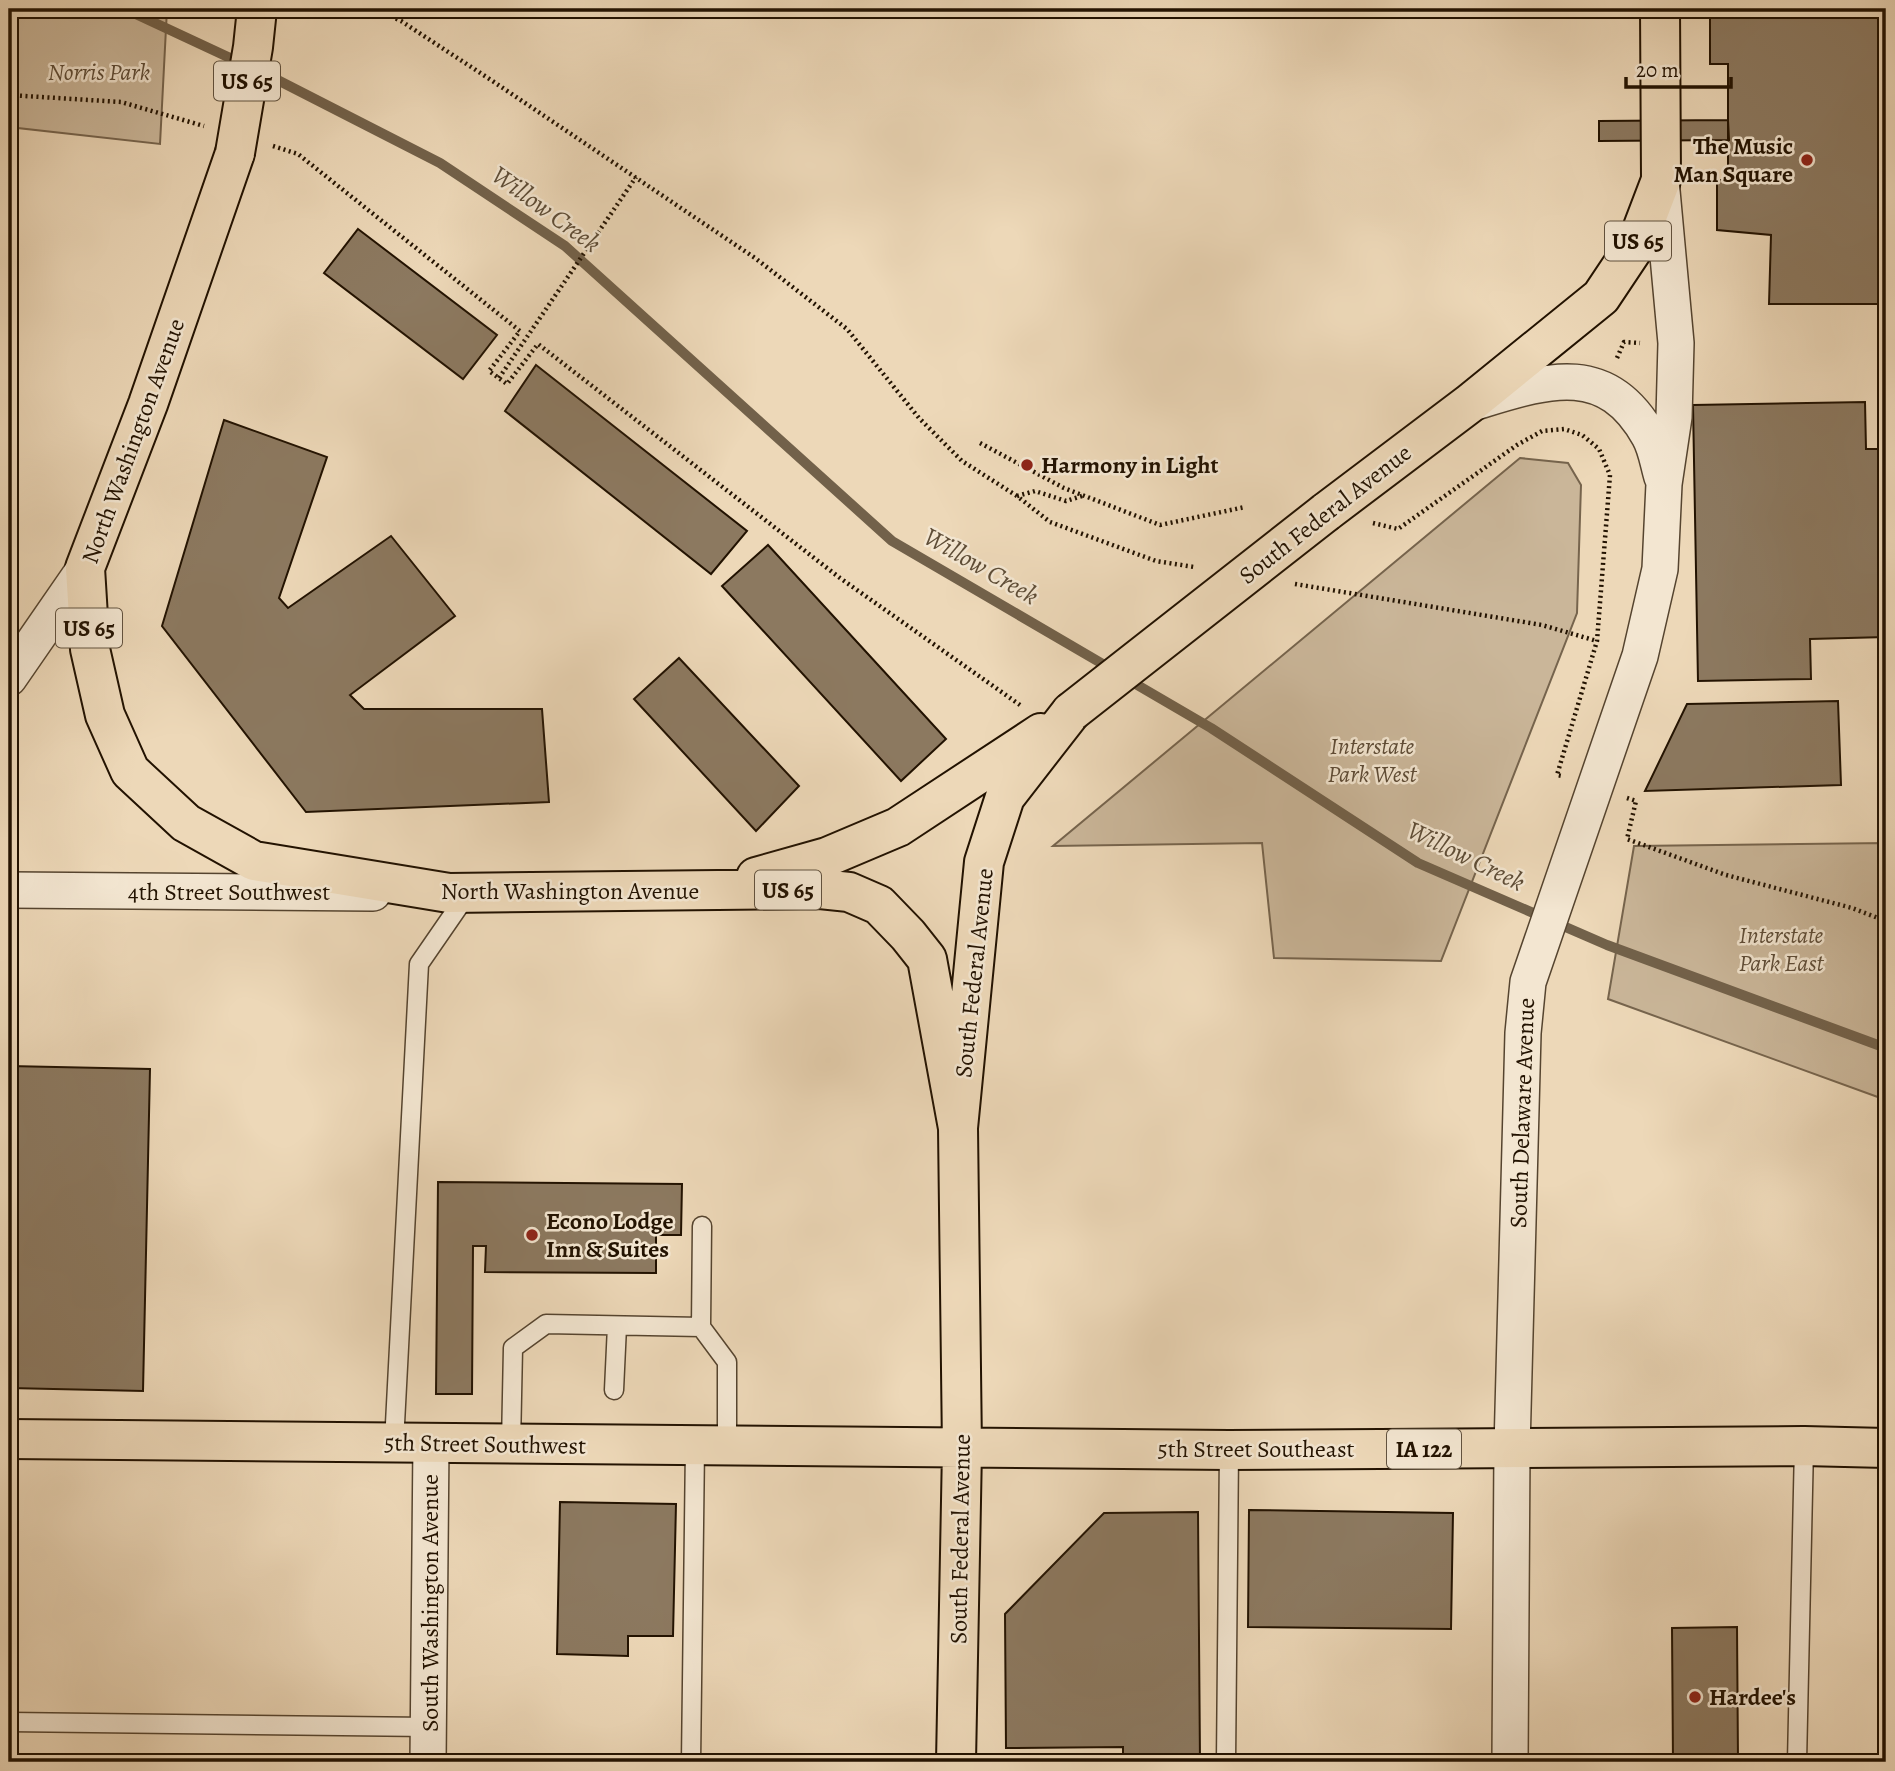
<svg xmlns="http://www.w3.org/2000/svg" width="1895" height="1771" font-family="Alegreya,serif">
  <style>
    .green { fill: #cab699; stroke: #76644d; stroke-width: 2 }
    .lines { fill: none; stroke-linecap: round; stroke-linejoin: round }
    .stream { stroke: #72614a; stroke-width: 10 }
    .building { fill: #8c7960; stroke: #221201; stroke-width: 2 }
    .service-casing { stroke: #55442f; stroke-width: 21 }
    .minor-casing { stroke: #55442f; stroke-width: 38 }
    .primary-casing { stroke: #221201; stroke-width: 42 }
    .path { stroke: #221201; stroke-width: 4.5; stroke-dasharray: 2 3.5; stroke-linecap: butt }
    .service { stroke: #f3e6d1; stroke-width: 18 }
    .minor { stroke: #f3e6d1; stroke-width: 35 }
    .primary { stroke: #edd8b8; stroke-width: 38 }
    .primary-bridge-casing { stroke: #221201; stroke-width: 42; stroke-linecap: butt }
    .primary-bridge { stroke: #edd8b8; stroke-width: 38 }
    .poi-dot { fill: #8f2418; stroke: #f3e6d1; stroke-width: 2.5 }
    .labels { text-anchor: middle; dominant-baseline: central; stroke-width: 5; stroke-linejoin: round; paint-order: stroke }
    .shield { fill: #f3e6d1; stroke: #61523f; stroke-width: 2 }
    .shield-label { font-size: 23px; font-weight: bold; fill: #221201 }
    .park-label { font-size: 24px; font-style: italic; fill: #5d4b36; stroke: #f3e6d1 }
    .poi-label { font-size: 24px; font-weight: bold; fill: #221201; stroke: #f3e6d1; text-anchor: start }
    .street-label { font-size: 24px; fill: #221201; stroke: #f3e6d1 }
    .water-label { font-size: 26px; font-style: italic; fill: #5e4d37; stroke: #f3e6d1 }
  </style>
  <rect width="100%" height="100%" fill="#edd8b8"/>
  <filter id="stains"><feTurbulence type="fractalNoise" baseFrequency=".00286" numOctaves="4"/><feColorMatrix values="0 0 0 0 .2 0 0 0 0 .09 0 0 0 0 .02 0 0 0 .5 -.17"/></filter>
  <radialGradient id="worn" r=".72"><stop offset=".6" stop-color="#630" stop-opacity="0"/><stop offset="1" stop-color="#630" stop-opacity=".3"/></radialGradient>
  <path class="green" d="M9,9H167L160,144L9,127Z
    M1520,458L1568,463L1581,485L1577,613L1441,961L1274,958L1262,843L1053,846Z
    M1886,843V1100L1608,999L1634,846Z"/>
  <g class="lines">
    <path class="stream" d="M125,9L243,64
      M258,70L440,163L565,246L892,541L1113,670
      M1127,679L1211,728L1418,863L1607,945L1886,1048"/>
  </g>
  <path class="building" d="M1710,9H1886V304H1769L1771,235L1717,230V180H1728V64H1710Z
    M1728,120L1729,140L1599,141V121Z
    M358,229L497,335L463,379L324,273Z
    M536,365L747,531L711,574L505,411Z
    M1865,402L1866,449H1886V637L1810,639L1811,679L1698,681L1693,405Z
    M224,420L327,457L279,598L288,608L391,536L455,616L350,695L364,709H542L549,802L306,812L162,626Z
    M768,545L946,739L901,781L722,586Z
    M679,658L799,786L756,831L634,699Z
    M1838,701L1841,785L1645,791L1687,704Z
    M9,1066L150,1069L143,1391L9,1388Z
    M438,1182L682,1184L681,1235H656V1273L485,1272L486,1246H473L472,1394H436Z
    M560,1502L676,1504L673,1636H628V1656L557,1654Z
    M1249,1510L1453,1513L1451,1629L1248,1627Z
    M1198,1512L1200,1762H1123V1747L1006,1748L1005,1614L1104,1513Z
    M1737,1627L1738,1762H1673L1672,1628Z"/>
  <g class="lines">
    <defs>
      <path id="service" d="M701,1327L702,1226
        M614,1390L617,1326
        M394,1443L419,964L468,893
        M511,1444L513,1348L546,1324L701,1327L727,1362V1446
        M9,1722L429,1727
        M691,1762L695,1446
        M1226,1762L1229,1450
        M1797,1762L1804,1446"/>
      <path id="minor" d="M1472,403C1542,382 1605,357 1649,436C1656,448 1658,464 1662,477
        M9,678L85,568
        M9,890L373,893
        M428,1762L431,1443
        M1510,1762L1512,1448L1523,1033L1528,982L1640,656L1660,569L1664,484L1674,417L1676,343L1661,180"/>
      <path id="primary" d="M235,153L148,404L85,568L90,649L105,715L130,771L186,823L254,861L449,893L820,889L849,892L879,905L908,935L927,959L958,1128
        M1326,512L1469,404L1601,297L1637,243L1661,180L1660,9
        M756,877L827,857L898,827L1041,733
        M9,1439L1229,1450L1804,1446L1886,1448
        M956,1762L962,1449L958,1128L984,862L1005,797L1071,712"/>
    </defs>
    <use href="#service" class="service-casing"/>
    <use href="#minor" class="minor-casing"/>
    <use href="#primary" class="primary-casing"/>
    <path class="path" d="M376,9L401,21L491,80L755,258L847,329L919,418L962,461L1017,496L1050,522L1156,561L1194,567
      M9,95L121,102L204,126
      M273,146L298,154L520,331L489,371L507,384L538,344L840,578L1020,705
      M1617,358L1624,342L1640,343
      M499,378L636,177
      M980,443L1064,488L1160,525L1245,507
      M1017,496L1035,491L1066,501L1082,496
      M1373,523L1398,529L1517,445L1542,431L1564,429L1582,435L1599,449L1610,475L1597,641L1557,775L1562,776
      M1295,584L1542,625L1597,641
      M1627,798L1636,801L1627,839L1726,875L1852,908L1886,921"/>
    <use href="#service" class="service"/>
    <use href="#minor" class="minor"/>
    <use href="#primary" class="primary"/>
    <defs>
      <path id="primary-bridge" d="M235,153L253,47L257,9
        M1071,712L1326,512"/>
    </defs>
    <use href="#primary-bridge" class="primary-bridge-casing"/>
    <use href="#primary-bridge" class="primary-bridge"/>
  </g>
  <g class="poi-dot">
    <circle cx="1807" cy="160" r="7"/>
    <circle cx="1027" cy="465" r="7"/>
    <circle cx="532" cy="1235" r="7"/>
    <circle cx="1695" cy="1697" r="7"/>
  </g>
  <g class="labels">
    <g class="shield">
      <rect x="214" y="61.5" width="66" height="39" rx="5"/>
      <rect x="1605" y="221.5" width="66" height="39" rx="5"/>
      <rect x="56" y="608.5" width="66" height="39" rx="5"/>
      <rect x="755" y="870.5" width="66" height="39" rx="5"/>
      <rect x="1387" y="1429.5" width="74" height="39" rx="5"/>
    </g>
    <g class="shield-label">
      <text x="247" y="81">US 65</text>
      <text x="1638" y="241">US 65</text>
      <text x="89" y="628">US 65</text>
      <text x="788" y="890">US 65</text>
      <text x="1424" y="1449">IA 122</text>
    </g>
    <g class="park-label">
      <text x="99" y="72">Norris Park</text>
      <text x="1372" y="746">Interstate<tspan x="1372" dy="28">Park West</tspan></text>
      <text x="1781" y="935">Interstate<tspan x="1781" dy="28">Park East</tspan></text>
    </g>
    <g class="poi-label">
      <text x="1793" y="146" text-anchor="end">The Music<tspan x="1793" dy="28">Man Square</tspan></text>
      <text x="1041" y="465">Harmony in Light</text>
      <text x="546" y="1221">Econo Lodge<tspan x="546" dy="28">Inn &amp; Suites</tspan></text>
      <text x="1709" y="1697">Hardee's</text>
    </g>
    <g class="street-label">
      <text transform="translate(133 441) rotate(-70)">North Washington Avenue</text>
      <text transform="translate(1325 514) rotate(-38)">South Federal Avenue</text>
      <text x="570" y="891">North Washington Avenue</text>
      <text x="229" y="892">4th Street Southwest</text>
      <text transform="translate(974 973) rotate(-84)">South Federal Avenue</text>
      <text transform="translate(1522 1113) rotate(-88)">South Delaware Avenue</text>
      <text transform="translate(485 1444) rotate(1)">5th Street Southwest</text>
      <text x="1256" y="1449">5th Street Southeast</text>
      <text transform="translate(960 1539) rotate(-89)">South Federal Avenue</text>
      <text transform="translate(430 1603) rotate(-90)">South Washington Avenue</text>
    </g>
    <g class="water-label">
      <text transform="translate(546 209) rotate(36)">Willow Creek</text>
      <text transform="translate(981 566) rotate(30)">Willow Creek</text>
      <text transform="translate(1466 856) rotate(26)">Willow Creek</text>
    </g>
  </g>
  <rect width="1895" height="1771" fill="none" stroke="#edd8b8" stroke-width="35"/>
  <rect x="10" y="10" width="1874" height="1750" fill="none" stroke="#221201" stroke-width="3.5"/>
  <rect x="18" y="18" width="1860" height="1736" fill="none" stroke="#221201" stroke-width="2"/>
  <path d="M1626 77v10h105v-10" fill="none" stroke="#221201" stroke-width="3.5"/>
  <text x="1636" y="77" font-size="21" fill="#221201" stroke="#f3e6d1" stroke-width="5" paint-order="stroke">20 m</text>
  <rect width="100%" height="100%" filter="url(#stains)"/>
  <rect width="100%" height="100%" fill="url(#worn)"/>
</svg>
